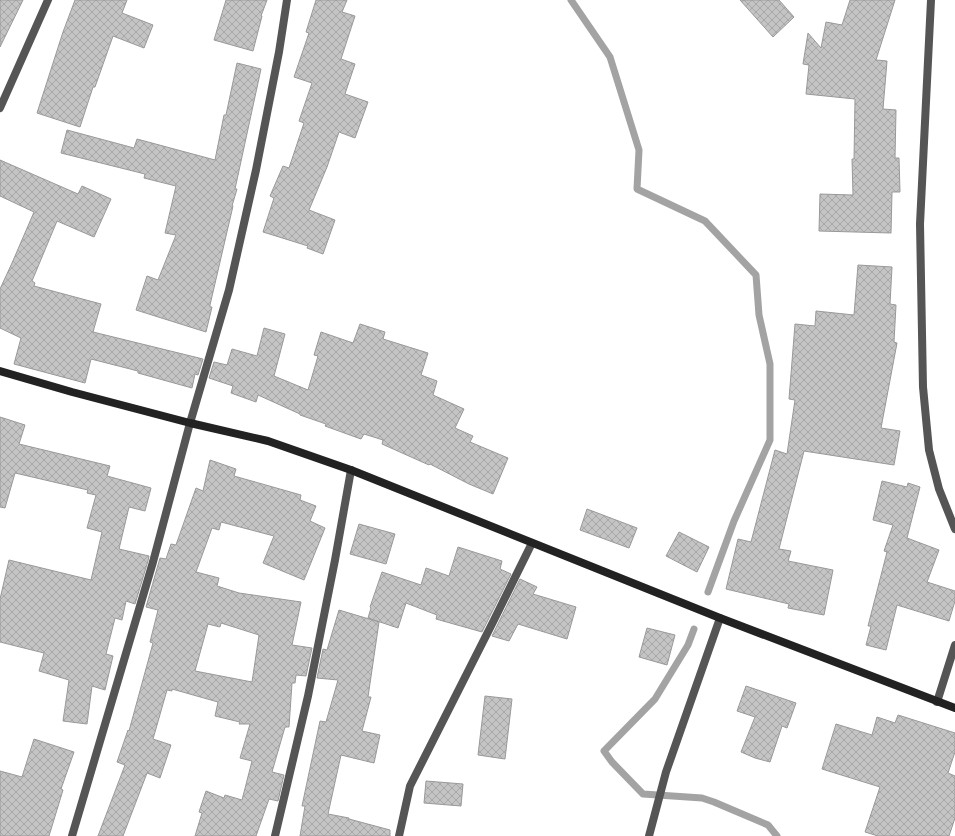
<svg xmlns="http://www.w3.org/2000/svg" width="955" height="836" font-family="'Sofia Sans Condensed',sans-serif">
<style>
.lines{fill:none;stroke-linecap:round;stroke-linejoin:round}
.stream{stroke:#a3a3a3;stroke-width:7}
.building{fill:url(#building-cross-hatch);stroke:#999;fill-rule:evenodd}
.minor{stroke:#555;stroke-width:8}
.tertiary{stroke:#555;stroke-width:8}
.secondary{stroke:#222;stroke-width:8}
</style>
<defs>
<pattern id="building-cross-hatch" width="8" height="8" patternUnits="userSpaceOnUse"><rect width="8" height="8" fill="#c4c4c4"/><path d="M0 0l8 8M0 8l8-8" fill="none" stroke="#a7a7a7"/></pattern>
</defs>
<rect width="100%" height="100%" fill="#fff"/>
<g class="lines">
<g class="stream">
<path d="M 571,0 L 610,57 L 639,150 L 637,189 L 705,221 L 756,275 L 759,315 L 770,364 L 770,440 L 734,521 L 708,592"/>
<path d="M 694,629 L 688,645 L 655,699 L 604,751 L 612,762 L 643,794 L 702,798 L 714,802 L 768,825 L 777,836"/>
</g>
</g>
<g class="building">
<path d="M 0,0 L 23,0 L 0,47 Z"/>
<path d="M 75,0 L 127,0 L 122,13 L 153,25 L 144,48 L 113,36 L 95,87 L 93,87 L 80,127 L 37,113 L 63,32 Z"/>
<path d="M 226,0 L 267,0 L 261,16 L 262,16 L 253,51 L 214,40 Z"/>
<path d="M 316,0 L 347,0 L 342,12 L 355,16 L 341,59 L 355,64 L 345,94 L 368,102 L 355,138 L 339,132 L 327,167 L 309,210 L 335,220 L 323,254 L 307,248 L 308,246 L 263,232 L 274,198 L 270,196 L 283,166 L 289,168 L 304,123 L 299,121 L 312,83 L 294,77 L 309,33 L 306,32 Z"/>
<path d="M 740,0 L 779,0 L 794,17 L 773,37 Z"/>
<path d="M 850,0 L 895,0 L 876,60 L 887,61 L 883,109 L 896,110 L 895,158 L 899,158 L 900,192 L 892,192 L 891,233 L 819,231 L 820,194 L 853,195 L 852,159 L 854,159 L 855,99 L 806,94 L 809,65 L 803,64 L 808,33 L 821,48 L 826,22 L 842,25 Z"/>
<path d="M 237,63 L 261,69 L 235,189 L 237,189 L 232,206 L 233,206 L 210,305 L 210,307 L 212,307 L 206,332 L 136,310 L 147,276 L 158,280 L 176,235 L 165,233 L 176,186 L 144,178 L 145,174 L 61,153 L 67,130 L 134,148 L 137,139 L 215,160 L 224,115 L 226,115 Z"/>
<path d="M 0,160 L 78,194 L 82,186 L 111,199 L 94,237 L 57,221 L 32,281 L 35,283 L 34,286 L 101,304 L 93,332 L 203,359 L 198,375 L 195,374 L 192,388 L 138,373 L 138,371 L 91,359 L 85,383 L 14,364 L 21,338 L 0,328 L 0,289 L 12,263 L 34,212 L 0,196 Z"/>
<path d="M 858,265 L 892,267 L 890,304 L 896,305 L 894,342 L 897,343 L 881,428 L 900,431 L 894,465 L 804,451 L 779,549 L 791,551 L 788,561 L 833,570 L 824,615 L 788,608 L 789,604 L 726,589 L 738,539 L 751,542 L 775,450 L 787,454 L 795,400 L 789,399 L 795,324 L 815,326 L 816,311 L 854,315 Z"/>
<path d="M 360,324 L 385,332 L 383,339 L 428,353 L 421,375 L 437,381 L 433,395 L 464,409 L 455,428 L 473,436 L 470,442 L 508,458 L 493,494 L 469,484 L 430,464 L 429,465 L 382,444 L 383,440 L 364,434 L 361,439 L 325,426 L 326,424 L 300,415 L 300,414 L 258,395 L 256,402 L 231,393 L 233,386 L 209,378 L 214,362 L 227,365 L 232,349 L 257,356 L 264,328 L 285,334 L 274,376 L 308,390 L 318,356 L 314,355 L 321,332 L 353,343 Z"/>
<path d="M 0,417 L 25,425 L 19,444 L 110,466 L 107,476 L 151,488 L 145,511 L 129,507 L 119,549 L 149,556 L 148,561 L 135,604 L 126,601 L 122,620 L 115,618 L 106,654 L 113,656 L 105,690 L 92,686 L 87,724 L 63,721 L 69,680 L 39,671 L 44,653 L 0,642 L 0,599 L 9,560 L 91,580 L 102,532 L 87,528 L 96,495 L 87,493 L 88,490 L 15,473 L 5,508 L 0,507 Z"/>
<path d="M 210,460 L 236,469 L 234,476 L 301,495 L 300,500 L 316,506 L 310,521 L 325,528 L 304,580 L 263,563 L 274,536 L 221,522 L 219,530 L 212,528 L 196,572 L 219,578 L 217,586 L 239,593 L 301,602 L 292,645 L 312,648 L 306,676 L 296,675 L 295,683 L 292,683 L 289,727 L 285,727 L 272,772 L 284,775 L 278,801 L 269,799 L 256,836 L 195,836 L 202,813 L 199,812 L 206,791 L 224,798 L 225,795 L 242,800 L 252,761 L 240,758 L 250,724 L 239,724 L 240,722 L 215,716 L 218,702 L 172,689 L 172,691 L 167,690 L 153,739 L 171,745 L 160,778 L 147,773 L 123,836 L 98,836 L 125,765 L 117,762 L 128,730 L 129,731 L 153,643 L 150,642 L 158,610 L 146,607 L 160,558 L 166,559 L 171,544 L 176,545 L 196,488 L 203,491 ZM 221,623 L 259,635 L 252,682 L 195,671 L 208,624 L 220,627 Z"/>
<path d="M 882,481 L 907,487 L 908,483 L 920,487 L 907,538 L 939,550 L 927,582 L 955,591 L 955,601 L 949,621 L 897,605 L 886,650 L 866,645 L 871,626 L 868,626 L 887,552 L 884,551 L 893,525 L 873,520 Z"/>
<path d="M 587,509 L 637,528 L 629,548 L 580,530 Z"/>
<path d="M 359,524 L 395,534 L 386,564 L 350,554 Z"/>
<path d="M 679,532 L 709,547 L 697,572 L 666,556 Z"/>
<path d="M 458,547 L 502,561 L 500,569 L 511,574 L 482,632 L 436,619 L 437,615 L 406,603 L 398,628 L 368,618 L 371,608 L 370,607 L 382,572 L 421,585 L 426,568 L 449,576 Z"/>
<path d="M 520,579 L 537,587 L 533,594 L 576,607 L 567,639 L 518,624 L 509,641 L 492,636 Z"/>
<path d="M 339,610 L 379,622 L 368,697 L 371,697 L 362,731 L 380,735 L 374,763 L 341,755 L 328,814 L 349,818 L 349,819 L 390,830 L 390,836 L 300,836 L 305,806 L 302,806 L 320,721 L 326,722 L 338,680 L 317,678 L 323,649 L 327,650 Z"/>
<path d="M 647,628 L 675,635 L 667,665 L 639,657 Z"/>
<path d="M 746,686 L 796,703 L 787,728 L 782,726 L 770,762 L 755,758 L 741,752 L 755,717 L 737,711 Z"/>
<path d="M 485,696 L 512,699 L 505,759 L 478,755 Z"/>
<path d="M 898,715 L 955,733 L 955,752 L 948,773 L 955,776 L 955,818 L 949,836 L 878,836 L 865,832 L 880,787 L 822,769 L 836,724 L 872,735 L 877,717 L 895,723 Z"/>
<path d="M 34,739 L 74,752 L 61,789 L 63,790 L 49,836 L 0,836 L 0,771 L 22,777 Z"/>
<path d="M 426,781 L 463,784 L 461,806 L 424,803 Z"/>
</g>
<g class="lines">
<g class="minor">
<path d="M 931,0 L 920,224 L 923,387 L 929,450 L 939,489 L 955,529"/>
<path d="M 0,108 L 48,0"/>
<path d="M 937,702 L 955,645"/>
<path d="M 72,836 L 153,562 L 190,423 L 229,290 L 256,170 L 279,52 L 287,0"/>
<path d="M 399,836 L 410,786 L 493,622 L 532,543"/>
<path d="M 649,836 L 666,772 L 720,618"/>
</g>
<path class="tertiary" d="M 275,836 L 308,696 L 335,560 L 351,470"/>
<path class="secondary" d="M 0,371 L 72,392 L 190,423 L 268,441 L 351,470 L 720,618 L 955,708"/>
</g>
</svg>
